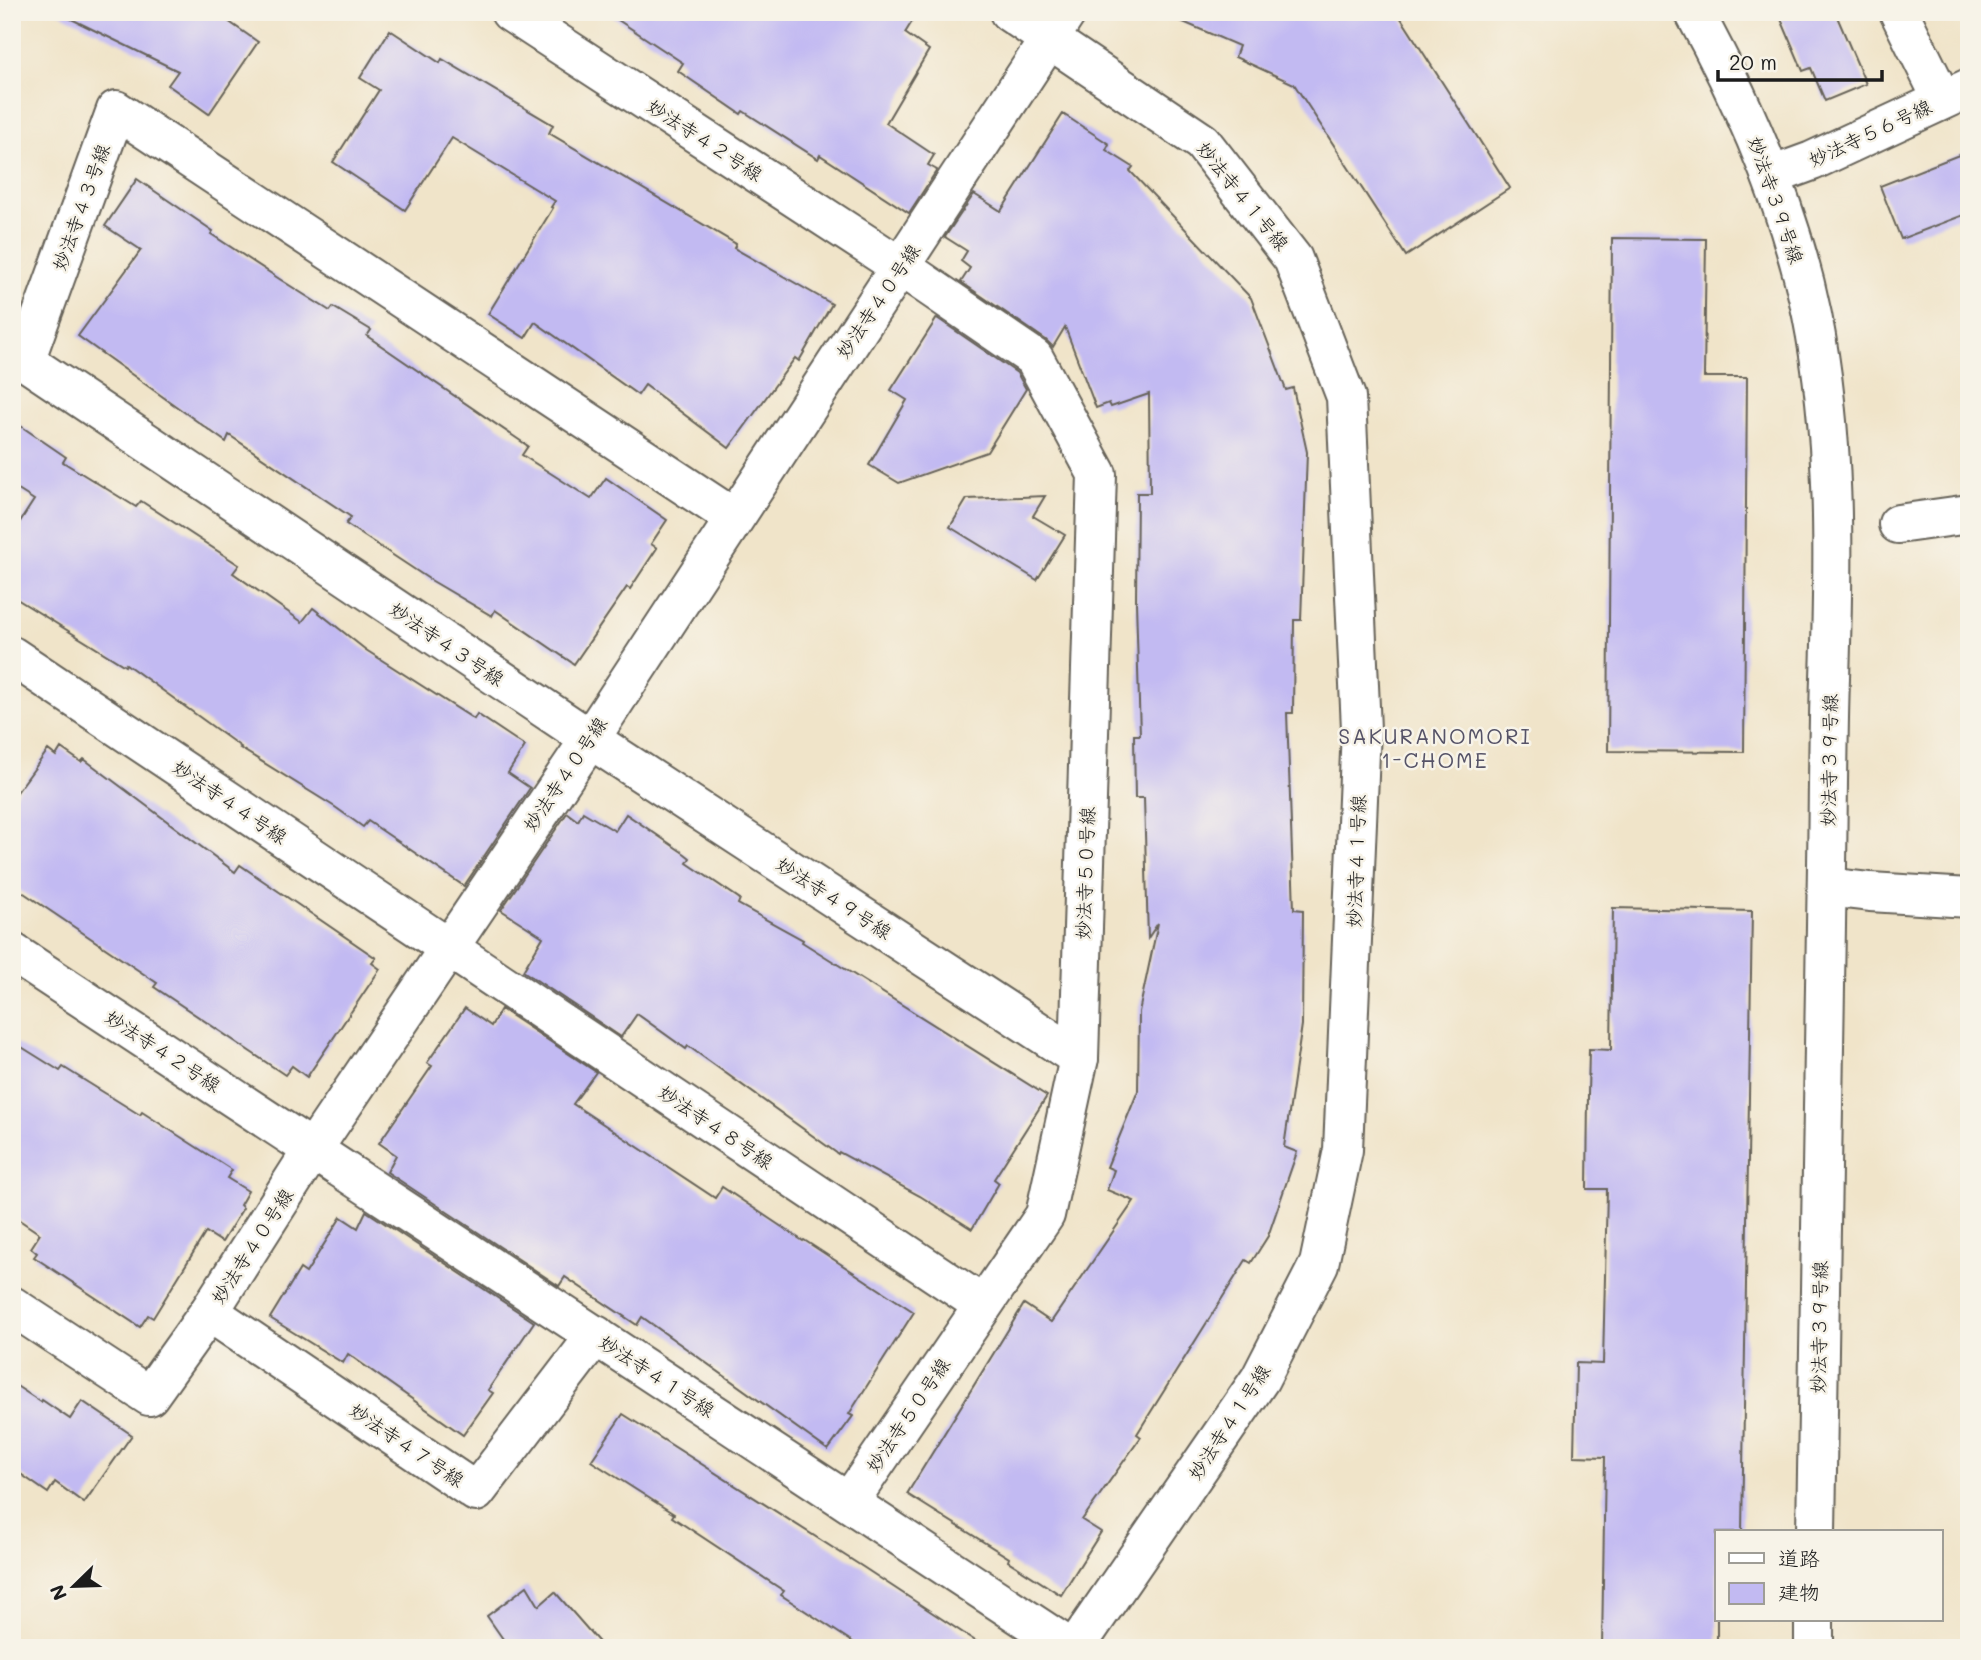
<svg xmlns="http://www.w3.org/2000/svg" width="1981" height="1660" font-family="Mali,'Klee One',sans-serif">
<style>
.building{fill:#c2baf2}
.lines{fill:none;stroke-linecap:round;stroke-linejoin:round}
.minor-casing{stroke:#666259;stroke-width:42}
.tertiary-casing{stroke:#666259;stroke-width:42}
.minor{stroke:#fff;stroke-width:38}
.tertiary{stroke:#fff;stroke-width:38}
.labels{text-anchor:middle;stroke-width:5;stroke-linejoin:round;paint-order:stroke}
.street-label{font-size:19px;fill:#1c1c1c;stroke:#f7f3e8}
.neighbourhood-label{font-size:21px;letter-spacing:2px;fill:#565367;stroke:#f7f3e8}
</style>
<rect width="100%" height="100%" fill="#f7f3e8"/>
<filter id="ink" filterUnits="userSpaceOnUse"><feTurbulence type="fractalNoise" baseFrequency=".0143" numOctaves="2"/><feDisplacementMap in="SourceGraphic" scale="14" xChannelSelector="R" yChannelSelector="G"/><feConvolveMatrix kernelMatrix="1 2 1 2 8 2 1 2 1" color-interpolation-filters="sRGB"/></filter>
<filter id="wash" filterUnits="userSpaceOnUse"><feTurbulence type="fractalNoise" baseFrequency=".00686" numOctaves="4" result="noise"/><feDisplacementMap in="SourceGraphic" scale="28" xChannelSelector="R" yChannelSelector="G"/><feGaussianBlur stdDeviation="1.57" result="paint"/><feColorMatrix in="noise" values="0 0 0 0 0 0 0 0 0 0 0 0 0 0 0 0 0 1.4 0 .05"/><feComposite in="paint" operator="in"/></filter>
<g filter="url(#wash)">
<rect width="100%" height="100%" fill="#f0e4c9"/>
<g id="blocks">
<g class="building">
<path d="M 57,12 L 215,12 L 258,42 L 209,114 L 168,85 L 178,71 Z"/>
<path d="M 606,12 L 918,12 L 905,33 L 929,50 L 886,123 L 934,155 L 928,165 L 937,170 L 909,213 L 820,155 L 818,159 L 743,111 L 741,114 L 678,71 L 683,63 Z"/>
<path d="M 1160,12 L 1397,12 L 1510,188 L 1406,256 L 1294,84 L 1235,57 L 1239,46 Z"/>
<path d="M 1778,12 L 1835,12 L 1866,84 L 1825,101 L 1811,68 L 1803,71 Z"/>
<path d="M 390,30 L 440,63 L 442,59 L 553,125 L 549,133 L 736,244 L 734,248 L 832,304 L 799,361 L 795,358 L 729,448 L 645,385 L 638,395 L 535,322 L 525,338 L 488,314 L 553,208 L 551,207 L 555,201 L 452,138 L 405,210 L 333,162 L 379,90 L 360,78 Z"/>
<path d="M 1063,114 L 1109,144 L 1106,150 L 1133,167 L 1130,171 L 1251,298 L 1286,390 L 1293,388 L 1307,452 L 1301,620 L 1294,620 L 1293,713 L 1287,713 L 1294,909 L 1303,910 L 1302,1025 L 1284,1147 L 1297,1152 L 1268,1236 L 1251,1263 L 1246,1260 L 1137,1434 L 1141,1437 L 1082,1520 L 1101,1532 L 1061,1595 L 1008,1561 L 1009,1558 L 907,1494 L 1024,1304 L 1051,1322 L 1134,1201 L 1107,1190 L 1114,1170 L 1107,1167 L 1138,1091 L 1139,1012 L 1158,923 L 1148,938 L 1144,798 L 1135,798 L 1134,735 L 1140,735 L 1136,602 L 1137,493 L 1150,493 L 1149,394 L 1111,407 L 1109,403 L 1096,408 L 1065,327 L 1053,347 L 1046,340 L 961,282 L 970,268 L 961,261 L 967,251 L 945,237 L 974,194 L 1001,211 Z"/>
<path d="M 1969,151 L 1969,213 L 1901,239 L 1880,186 Z"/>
<path d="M 137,179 L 213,231 L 211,234 L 281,280 L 330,311 L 333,307 L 371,330 L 367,336 L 528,446 L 522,455 L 591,499 L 606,478 L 667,520 L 651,544 L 657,548 L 630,589 L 627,587 L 574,664 L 495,610 L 492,616 L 429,579 L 346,524 L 351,517 L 229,435 L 226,442 L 78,336 L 141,250 L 105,226 Z"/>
<path d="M 1612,238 L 1706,239 L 1704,377 L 1747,377 L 1744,752 L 1608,751 Z"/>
<path d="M 937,318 L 1017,373 L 1026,389 L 987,452 L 899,483 L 869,465 L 907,400 L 891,390 Z"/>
<path d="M 12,420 L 66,457 L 63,462 L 136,507 L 141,501 L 239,565 L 233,573 L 302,622 L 313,608 L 366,650 L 474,719 L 477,714 L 525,746 L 508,773 L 530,788 L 464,886 L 368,821 L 363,827 L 335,807 L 240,748 L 241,747 L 126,664 L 125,666 L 12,596 L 12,534 L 34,500 L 12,486 Z"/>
<path d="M 1045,496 L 1033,516 L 1065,535 L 1037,580 L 950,527 L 967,499 Z"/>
<path d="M 61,748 L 81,762 L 84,759 L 235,872 L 240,865 L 376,958 L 372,963 L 380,969 L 307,1077 L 292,1066 L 285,1075 L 154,987 L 157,983 L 12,885 L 12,799 L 48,750 L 56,756 Z"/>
<path d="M 583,812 L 615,831 L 626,814 L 685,854 L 690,858 L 687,863 L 740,899 L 738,904 L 803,940 L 802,942 L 1047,1096 L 994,1179 L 999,1183 L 972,1229 L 920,1196 L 839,1152 L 838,1154 L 688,1046 L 686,1049 L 637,1014 L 621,1037 L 523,971 L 543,937 L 501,910 L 567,813 L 578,821 Z"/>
<path d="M 1613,908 L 1752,911 L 1742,1532 L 1717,1532 L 1717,1648 L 1602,1648 L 1605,1457 L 1574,1456 L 1576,1363 L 1603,1364 L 1607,1189 L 1587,1189 L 1588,1095 L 1589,1049 L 1611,1050 Z"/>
<path d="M 465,1008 L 491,1026 L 501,1009 L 596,1072 L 573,1104 L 715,1198 L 722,1187 L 803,1241 L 804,1240 L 914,1312 L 849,1414 L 853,1416 L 828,1450 L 642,1317 L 637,1325 L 565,1277 L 559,1286 L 387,1172 L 396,1155 L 379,1143 L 432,1066 L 427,1063 Z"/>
<path d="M 12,1041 L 60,1071 L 63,1067 L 140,1115 L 142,1112 L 232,1170 L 227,1178 L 248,1191 L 240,1205 L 243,1208 L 222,1242 L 206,1232 L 153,1318 L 148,1315 L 140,1327 L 34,1257 L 37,1253 L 31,1248 L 40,1234 L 12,1215 Z"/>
<path d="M 366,1211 L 534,1322 L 488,1390 L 493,1393 L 463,1435 L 348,1354 L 343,1363 L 270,1318 L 300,1269 L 306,1273 L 341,1217 L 358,1228 Z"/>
<path d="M 12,1383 L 41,1402 L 42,1400 L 70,1419 L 82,1401 L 132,1435 L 84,1503 L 55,1482 L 48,1493 L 12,1468 Z"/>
<path d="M 623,1414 L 863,1567 L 986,1648 L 862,1648 L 781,1595 L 784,1591 L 672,1517 L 674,1514 L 591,1461 Z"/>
<path d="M 527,1586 L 539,1606 L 555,1592 L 604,1648 L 493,1648 L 503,1639 L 487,1616 Z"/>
</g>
</g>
</g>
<g filter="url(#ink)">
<use href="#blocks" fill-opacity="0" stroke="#666259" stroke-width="2"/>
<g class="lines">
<g class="minor-casing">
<g id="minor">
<path d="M 510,12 L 901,267 L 1034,358 L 1097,474 L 1079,1058 L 1045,1215 L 849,1502"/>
<path d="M 1009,12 L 1202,142 L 1293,259 L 1346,397 L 1361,729 L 1343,1150 L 1319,1264 L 1260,1379 L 1075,1648"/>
<path d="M 1899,12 L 1942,99"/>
<path d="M 1771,176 L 1812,161 L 1969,88"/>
<path d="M 734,518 L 116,110 L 25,361 L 590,739 L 1079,1058"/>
<path d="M 1898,524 L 1969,514"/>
<path d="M 12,656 L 983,1305"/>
<path d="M 1827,887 L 1870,892 L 1969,898"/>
<path d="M 12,952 L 1070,1648"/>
<path d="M 12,1306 L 149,1396 L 209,1312 L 313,1149 L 590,739 L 1067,12"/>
<path d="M 209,1312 L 476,1492 L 596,1335"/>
</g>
</g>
<g class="tertiary-casing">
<g id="tertiary">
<path d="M 1694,12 C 1746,107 1790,208 1812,315 C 1836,435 1834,557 1830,678 C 1828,740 1828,802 1827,865 C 1824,1087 1819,1310 1816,1532"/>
<path d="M 1814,1648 L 1814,1620"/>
</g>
</g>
<use href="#minor" class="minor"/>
<use href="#tertiary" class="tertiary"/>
</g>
</g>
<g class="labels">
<g class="street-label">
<text transform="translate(1870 133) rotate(-25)" y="7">妙法寺５６号線</text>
<text transform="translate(705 140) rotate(33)" y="7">妙法寺４２号線</text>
<text transform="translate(1243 196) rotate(51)" y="7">妙法寺４１号線</text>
<text transform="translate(1776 200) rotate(71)" y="7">妙法寺３９号線</text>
<text transform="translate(81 207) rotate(-70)" y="7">妙法寺４３号線</text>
<text transform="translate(878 301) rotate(-56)" y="7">妙法寺４０号線</text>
<text transform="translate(447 644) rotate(34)" y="7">妙法寺４３号線</text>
<text transform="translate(1829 760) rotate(-89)" y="7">妙法寺３９号線</text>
<text transform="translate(565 774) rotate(-56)" y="7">妙法寺４０号線</text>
<text transform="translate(230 802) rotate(34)" y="7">妙法寺４４号線</text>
<text transform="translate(1356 861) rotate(-88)" y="7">妙法寺４１号線</text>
<text transform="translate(1085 873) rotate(-88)" y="7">妙法寺５０号線</text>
<text transform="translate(834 898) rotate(33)" y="7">妙法寺４９号線</text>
<text transform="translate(163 1051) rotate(33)" y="7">妙法寺４２号線</text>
<text transform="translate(716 1127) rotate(34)" y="7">妙法寺４８号線</text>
<text transform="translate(252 1246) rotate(-57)" y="7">妙法寺４０号線</text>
<text transform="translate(1819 1327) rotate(-89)" y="7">妙法寺３９号線</text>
<text transform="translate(657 1376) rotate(33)" y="7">妙法寺４１号線</text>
<text transform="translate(908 1415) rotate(-56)" y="7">妙法寺５０号線</text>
<text transform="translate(1229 1422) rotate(-57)" y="7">妙法寺４１号線</text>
<text transform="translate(407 1445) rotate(34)" y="7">妙法寺４７号線</text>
</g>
<g class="neighbourhood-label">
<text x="1435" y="744">SAKURANOMORI<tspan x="1435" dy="24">1-CHOME</tspan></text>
</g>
</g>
<rect width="1981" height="1660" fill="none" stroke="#f7f3e8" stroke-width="42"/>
<rect x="1715" y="1530" width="228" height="91" fill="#f7f3e8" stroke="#9f9d96" stroke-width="2"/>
<rect x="1729" y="1553" width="35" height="10" fill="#ffffff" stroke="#9f9d96" stroke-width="2"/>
<text x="1778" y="1566" font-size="21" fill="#1c1c1c">道路</text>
<rect x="1729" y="1583" width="35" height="21" fill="#c2baf2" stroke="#9f9d96" stroke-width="2"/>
<text x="1778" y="1600" font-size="21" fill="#1c1c1c">建物</text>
<g transform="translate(74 1586) rotate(247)" stroke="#f7f3e8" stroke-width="5" paint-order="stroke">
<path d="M0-5L12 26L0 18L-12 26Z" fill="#1c1c1c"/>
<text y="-10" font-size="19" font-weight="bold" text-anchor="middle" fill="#1c1c1c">N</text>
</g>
<path d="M1718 70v10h164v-10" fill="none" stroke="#1c1c1c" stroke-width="3.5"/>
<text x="1729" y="70" font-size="21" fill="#1c1c1c" stroke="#f7f3e8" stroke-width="5" paint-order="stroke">20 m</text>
</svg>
